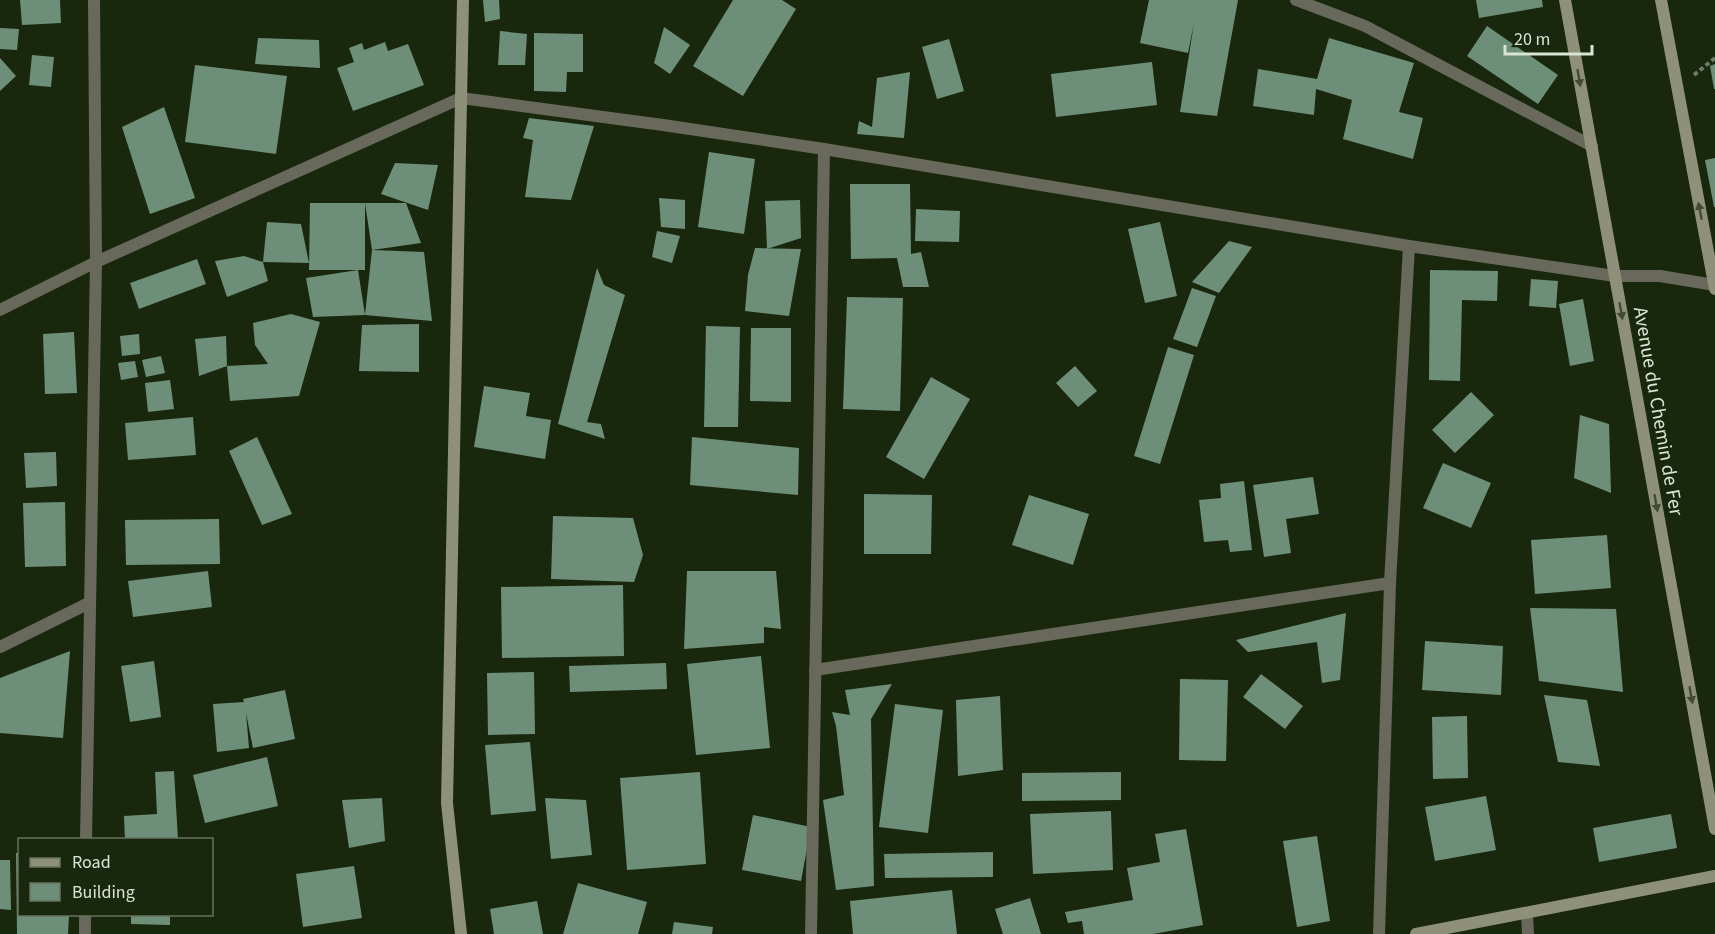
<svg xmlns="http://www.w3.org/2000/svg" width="1715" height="934" font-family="'Source Sans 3',sans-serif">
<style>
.building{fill:#6d8f79}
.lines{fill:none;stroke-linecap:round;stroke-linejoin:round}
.path{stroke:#6d7a64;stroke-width:4;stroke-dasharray:4.5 3;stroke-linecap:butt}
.lane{stroke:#68695a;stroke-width:12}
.street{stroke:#68695a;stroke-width:12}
.secondary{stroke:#8f9079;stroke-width:12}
.oneway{fill:#424c33}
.labels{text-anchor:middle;stroke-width:6;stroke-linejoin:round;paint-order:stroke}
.street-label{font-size:20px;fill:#dae4d4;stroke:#19280d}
</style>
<rect width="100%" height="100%" fill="#19280d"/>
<g class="building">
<path d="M 20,0 L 60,0 L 61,23 L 22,25 Z"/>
<path d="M 483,0 L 499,0 L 500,19 L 485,22 Z"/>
<path d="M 733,0 L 782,0 L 796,9 L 743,96 L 693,66 Z"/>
<path d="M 1149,0 L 1238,0 L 1217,116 L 1180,112 L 1194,23 L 1188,53 L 1140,43 Z"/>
<path d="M 1476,0 L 1542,0 L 1543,7 L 1479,18 Z"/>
<path d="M 1487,26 L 1558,75 L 1538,104 L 1467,56 Z"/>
<path d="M 664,27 L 690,45 L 670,74 L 654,63 Z"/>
<path d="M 0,28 L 19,29 L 17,50 L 0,49 Z"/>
<path d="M 500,31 L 527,34 L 525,65 L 498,65 Z"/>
<path d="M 534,33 L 583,34 L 583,72 L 567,72 L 566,92 L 534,91 Z"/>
<path d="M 258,38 L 319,40 L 320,68 L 255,64 Z"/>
<path d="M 1329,38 L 1414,63 L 1399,112 L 1423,118 L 1413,159 L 1343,139 L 1352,100 L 1316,89 L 1314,115 L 1253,106 L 1258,69 L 1317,79 Z"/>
<path d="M 949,39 L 964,91 L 937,99 L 922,47 Z"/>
<path d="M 385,42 L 388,51 L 408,44 L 424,85 L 353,111 L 337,68 L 354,62 L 349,48 L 362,43 L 364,50 Z"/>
<path d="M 32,55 L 54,57 L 51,87 L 29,85 Z"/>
<path d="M 0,58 L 16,76 L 0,91 Z"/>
<path d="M 1152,62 L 1157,105 L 1056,117 L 1051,74 Z"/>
<path d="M 1715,64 L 1715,89 L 1714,89 L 1710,66 Z"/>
<path d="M 195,65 L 287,76 L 276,154 L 185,142 Z"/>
<path d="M 910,72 L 904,138 L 857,134 L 859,121 L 872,127 L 877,78 Z"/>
<path d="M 164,107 L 195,198 L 150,214 L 122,127 Z"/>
<path d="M 529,118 L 594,126 L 571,200 L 525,197 L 533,140 L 523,138 Z"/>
<path d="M 709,152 L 755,159 L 744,234 L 698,227 Z"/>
<path d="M 1715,158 L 1715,207 L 1714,207 L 1705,160 Z"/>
<path d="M 395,163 L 438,165 L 428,210 L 381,194 Z"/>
<path d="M 850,184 L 910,184 L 911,254 L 921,252 L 929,287 L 903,287 L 897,258 L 851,259 Z"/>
<path d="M 659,198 L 685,200 L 685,229 L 661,227 Z"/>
<path d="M 800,200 L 801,238 L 767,249 L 765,201 Z"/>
<path d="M 310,203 L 365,203 L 365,270 L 309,270 Z"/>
<path d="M 365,203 L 406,203 L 421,243 L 372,250 Z"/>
<path d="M 916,209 L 960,211 L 959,242 L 915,241 Z"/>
<path d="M 267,222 L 301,224 L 309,263 L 263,262 Z"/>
<path d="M 1160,222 L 1177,296 L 1145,303 L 1128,229 Z"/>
<path d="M 657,231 L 680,236 L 672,263 L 652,257 Z"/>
<path d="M 1229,241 L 1252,247 L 1219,293 L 1192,282 Z"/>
<path d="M 755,248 L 801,249 L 789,316 L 745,311 L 748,275 Z"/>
<path d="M 372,250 L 424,252 L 432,321 L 365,315 Z"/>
<path d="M 244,256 L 263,262 L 268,281 L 227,297 L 215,261 Z"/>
<path d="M 197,259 L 206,284 L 139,309 L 130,283 Z"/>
<path d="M 597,268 L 604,285 L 625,295 L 587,422 L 601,424 L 605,439 L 558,424 Z"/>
<path d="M 358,270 L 365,315 L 313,317 L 306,278 Z"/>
<path d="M 1430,270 L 1498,271 L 1497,301 L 1462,300 L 1460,381 L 1429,380 Z"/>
<path d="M 1531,279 L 1558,281 L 1556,308 L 1529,306 Z"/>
<path d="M 1192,288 L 1216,296 L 1197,347 L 1173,339 Z"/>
<path d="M 847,297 L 903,298 L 900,411 L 843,409 Z"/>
<path d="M 1583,299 L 1594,361 L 1570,366 L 1559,304 Z"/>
<path d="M 291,314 L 320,322 L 299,396 L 230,401 L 227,366 L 268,364 L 255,345 L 253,323 Z"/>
<path d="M 419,324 L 419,372 L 359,371 L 362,325 Z"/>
<path d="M 706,326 L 740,327 L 738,427 L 704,427 Z"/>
<path d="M 751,328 L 791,328 L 791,402 L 750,401 Z"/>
<path d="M 74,332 L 77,393 L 45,394 L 43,334 Z"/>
<path d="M 139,334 L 140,354 L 122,356 L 120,336 Z"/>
<path d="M 226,336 L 227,366 L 199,376 L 195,339 Z"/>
<path d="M 1168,347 L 1194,355 L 1160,464 L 1134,456 Z"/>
<path d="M 161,356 L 165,373 L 146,377 L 142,360 Z"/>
<path d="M 135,361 L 138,377 L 121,380 L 118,363 Z"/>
<path d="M 1075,366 L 1097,391 L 1078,407 L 1056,383 Z"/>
<path d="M 931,377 L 970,399 L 924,479 L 886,457 Z"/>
<path d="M 170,380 L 174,409 L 148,412 L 145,383 Z"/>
<path d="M 484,386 L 530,393 L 526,416 L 551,420 L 545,459 L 474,447 Z"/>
<path d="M 1471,392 L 1494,415 L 1455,453 L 1432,430 Z"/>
<path d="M 1580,415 L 1609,424 L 1611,493 L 1574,478 Z"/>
<path d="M 193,417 L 196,455 L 128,460 L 125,423 Z"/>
<path d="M 257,437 L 292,514 L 262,525 L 229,451 Z"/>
<path d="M 692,437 L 799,448 L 798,495 L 690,485 Z"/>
<path d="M 56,452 L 57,486 L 26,488 L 24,453 Z"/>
<path d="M 1443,463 L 1491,483 L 1471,528 L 1423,508 Z"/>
<path d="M 1313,477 L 1319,514 L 1286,519 L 1291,553 L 1264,557 L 1253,485 Z"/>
<path d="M 1244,481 L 1252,550 L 1230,552 L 1228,540 L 1204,542 L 1199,500 L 1221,498 L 1220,484 Z"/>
<path d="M 864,494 L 932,495 L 931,554 L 864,554 Z"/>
<path d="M 1029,495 L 1089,514 L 1073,565 L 1012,545 Z"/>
<path d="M 65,502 L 66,566 L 25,567 L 23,503 Z"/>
<path d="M 553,516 L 633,518 L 643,555 L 634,582 L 551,579 Z"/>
<path d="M 219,519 L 220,564 L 126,565 L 125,520 Z"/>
<path d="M 1607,535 L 1611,588 L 1535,594 L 1531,540 Z"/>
<path d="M 208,571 L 212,607 L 133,617 L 128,581 Z"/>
<path d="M 687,571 L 776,571 L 781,629 L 764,627 L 764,643 L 684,649 Z"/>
<path d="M 623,585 L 624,656 L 502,658 L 501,587 Z"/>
<path d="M 1530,608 L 1616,609 L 1623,692 L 1539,681 Z"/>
<path d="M 1346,613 L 1340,680 L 1322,683 L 1317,642 L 1248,652 L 1236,640 Z"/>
<path d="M 1425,641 L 1503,646 L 1501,695 L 1422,690 Z"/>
<path d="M 70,651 L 63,738 L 0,733 L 0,678 Z"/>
<path d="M 761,656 L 770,748 L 696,755 L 687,664 Z"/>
<path d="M 154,661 L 161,717 L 130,722 L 121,666 Z"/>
<path d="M 666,663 L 667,689 L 570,692 L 569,666 Z"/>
<path d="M 534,672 L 535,734 L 488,735 L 487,673 Z"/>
<path d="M 1261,674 L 1303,706 L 1285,729 L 1243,697 Z"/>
<path d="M 1180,679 L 1228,680 L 1226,761 L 1179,760 Z"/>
<path d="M 892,684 L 871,719 L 874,886 L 836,890 L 823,800 L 844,795 L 836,726 L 832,712 L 850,715 L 845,690 Z"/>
<path d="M 285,690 L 295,739 L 253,748 L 246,713 L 249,748 L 217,752 L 213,704 L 244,702 L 243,699 Z"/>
<path d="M 1544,695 L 1587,700 L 1600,766 L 1558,762 Z"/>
<path d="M 1000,696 L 1003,770 L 958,776 L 956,700 Z"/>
<path d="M 895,704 L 943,710 L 928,833 L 879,827 Z"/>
<path d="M 1467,716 L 1468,778 L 1433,779 L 1432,717 Z"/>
<path d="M 530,742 L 536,811 L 491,815 L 485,745 Z"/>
<path d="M 267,757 L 278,806 L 205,823 L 193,775 Z"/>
<path d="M 174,771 L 178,840 L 125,840 L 124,816 L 157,814 L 155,772 Z"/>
<path d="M 700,772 L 706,864 L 627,870 L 620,778 Z"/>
<path d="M 1121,772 L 1121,800 L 1022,801 L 1022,773 Z"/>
<path d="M 1486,796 L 1496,850 L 1435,861 L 1425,807 Z"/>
<path d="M 382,798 L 385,841 L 349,848 L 342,800 Z"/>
<path d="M 545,798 L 586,800 L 592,855 L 551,859 Z"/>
<path d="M 1111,811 L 1113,870 L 1033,874 L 1030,814 Z"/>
<path d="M 1671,814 L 1677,848 L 1599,862 L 1593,828 Z"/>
<path d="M 753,815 L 811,827 L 801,881 L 742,870 Z"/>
<path d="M 1186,829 L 1203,925 L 1153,934 L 1084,934 L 1082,921 L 1068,923 L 1065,912 L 1133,900 L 1127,868 L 1160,862 L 1155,834 Z"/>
<path d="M 1317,836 L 1330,921 L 1297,927 L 1283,841 Z"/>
<path d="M 993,852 L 993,877 L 885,878 L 884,854 Z"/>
<path d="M 16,853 L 20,853 L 20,915 L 69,915 L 68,934 L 17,934 Z"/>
<path d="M 0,860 L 10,860 L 11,910 L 0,909 Z"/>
<path d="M 354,866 L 362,918 L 303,927 L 296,874 Z"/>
<path d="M 578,883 L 647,902 L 638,934 L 563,934 Z"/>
<path d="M 952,890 L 957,934 L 853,934 L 850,901 Z"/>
<path d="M 1030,898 L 1041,934 L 1003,934 L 995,909 Z"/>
<path d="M 537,901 L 543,934 L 494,934 L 490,909 Z"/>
<path d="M 131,915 L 170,915 L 170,925 L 131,924 Z"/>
<path d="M 674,922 L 713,927 L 712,934 L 672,934 Z"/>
</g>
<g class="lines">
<path class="path" d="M 1694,75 L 1715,58"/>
<path class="lane" d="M 1527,914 L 1528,934"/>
<g class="street">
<path d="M 1296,0 L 1365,26 L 1592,146"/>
<path d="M 0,310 L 96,262 L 461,98 L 663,125 L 824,149 L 1409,246 L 1615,276 L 1660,276 L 1715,285"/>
<path d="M 0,647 L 89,603"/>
<path d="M 815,670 L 1390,583"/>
<path d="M 86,840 L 96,262 L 94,0"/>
<path d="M 85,934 L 85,914"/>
<path d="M 811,934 L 824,149"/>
<path d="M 1379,934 L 1390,583 L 1409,246"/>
</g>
<g class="secondary">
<path d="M 1565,0 L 1715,829"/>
<path d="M 1661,0 L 1715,289"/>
<path d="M 461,934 L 447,803 L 463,0"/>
<path d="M 1416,934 L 1715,876"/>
</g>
</g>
<defs><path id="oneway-solid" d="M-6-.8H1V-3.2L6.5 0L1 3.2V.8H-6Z" transform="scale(1.5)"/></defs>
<g class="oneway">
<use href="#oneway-solid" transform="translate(1579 78) rotate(80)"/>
<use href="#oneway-solid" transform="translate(1700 211) rotate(-101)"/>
<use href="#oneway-solid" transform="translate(1621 311) rotate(80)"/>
<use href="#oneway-solid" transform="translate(1656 503) rotate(80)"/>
<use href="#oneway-solid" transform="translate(1691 695) rotate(80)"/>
</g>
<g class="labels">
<g class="street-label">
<text transform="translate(1659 411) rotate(80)" y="7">Avenue du Chemin de Fer</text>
</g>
</g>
<rect x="18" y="838" width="195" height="78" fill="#19280d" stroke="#66735d" stroke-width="1.5"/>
<rect x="30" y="858" width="30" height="9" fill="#8f9079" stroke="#66735d" stroke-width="1.5"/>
<text x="72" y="868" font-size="18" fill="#dae4d4">Road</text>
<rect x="30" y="883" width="30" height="18" fill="#6d8f79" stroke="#66735d" stroke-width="1.5"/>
<text x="72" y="898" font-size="18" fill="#dae4d4">Building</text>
<path d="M1505 45v9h87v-9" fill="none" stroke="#dae4d4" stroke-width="3"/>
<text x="1514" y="45" font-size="18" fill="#dae4d4" stroke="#19280d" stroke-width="4.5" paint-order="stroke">20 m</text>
</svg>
